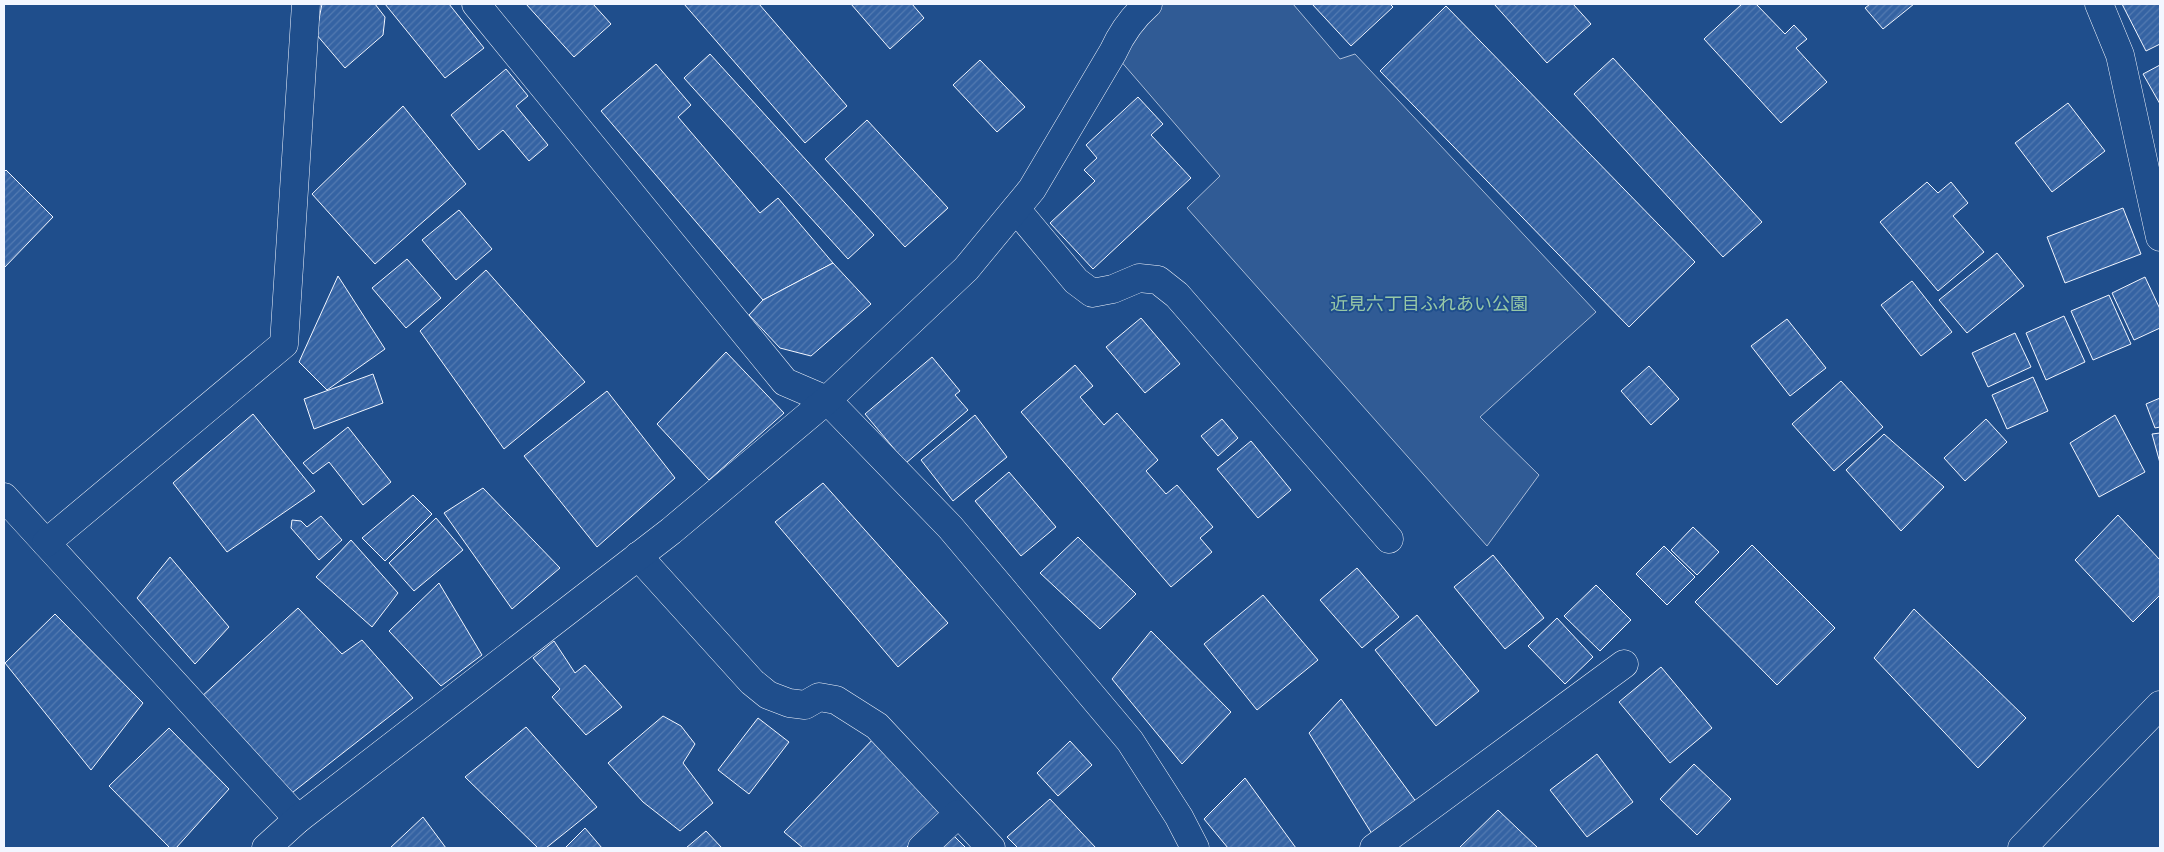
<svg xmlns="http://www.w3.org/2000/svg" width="2164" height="852" font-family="'Fira Sans Condensed','Noto Sans JP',sans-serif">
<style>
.green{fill:#305b95;stroke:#a8bbd7}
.building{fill:url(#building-hatch);stroke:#f2f6ff}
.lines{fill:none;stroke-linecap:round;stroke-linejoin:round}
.minor-casing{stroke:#f2f6ff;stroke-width:29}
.minor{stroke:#1f4e8c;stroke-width:28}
.labels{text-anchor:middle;stroke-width:4;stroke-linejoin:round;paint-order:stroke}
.park-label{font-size:18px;fill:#97c8a6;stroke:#1f4e8c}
</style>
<defs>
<pattern id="building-hatch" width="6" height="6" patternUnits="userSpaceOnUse" patternTransform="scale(1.25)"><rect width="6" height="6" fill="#3563a3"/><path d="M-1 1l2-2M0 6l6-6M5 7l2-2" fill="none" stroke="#537ab1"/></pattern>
</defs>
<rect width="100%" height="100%" fill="#1f4e8c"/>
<path class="green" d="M 1148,4 L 1293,4 L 1340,59 L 1355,54 L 1596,312 L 1480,417 L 1539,475 L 1487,546 L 1187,208 L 1220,176 L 1113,52 Z"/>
<g class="building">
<path d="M 322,4 L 375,4 L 385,17 L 383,35 L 345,68 L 316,34 Z"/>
<path d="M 385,4 L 449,4 L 484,48 L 445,78 Z"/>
<path d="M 526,4 L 593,4 L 611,24 L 574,57 Z"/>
<path d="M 684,4 L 759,4 L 847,106 L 805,143 Z"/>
<path d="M 851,4 L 912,4 L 924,18 L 890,49 Z"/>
<path d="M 1312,4 L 1390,4 L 1393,7 L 1351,46 Z"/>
<path d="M 1494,4 L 1573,4 L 1591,24 L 1547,63 Z"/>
<path d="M 1742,4 L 1756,4 L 1785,34 L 1794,25 L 1807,39 L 1796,48 L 1827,82 L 1781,123 L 1704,39 Z"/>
<path d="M 1870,4 L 1914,4 L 1883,29 L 1865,8 Z"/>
<path d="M 2122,4 L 2160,4 L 2160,44 L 2146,51 Z"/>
<path d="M 1446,6 L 1695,262 L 1629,327 L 1380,71 Z"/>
<path d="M 710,54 L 874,235 L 848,259 L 684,78 Z"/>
<path d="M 1613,58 L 1762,222 L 1723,257 L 1574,94 Z"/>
<path d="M 980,60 L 1025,107 L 997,132 L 953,85 Z"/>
<path d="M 656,64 L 691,105 L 678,117 L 760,213 L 778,198 L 833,263 L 763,300 L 601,111 Z"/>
<path d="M 2160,65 L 2160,104 L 2143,74 Z"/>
<path d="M 506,69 L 528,96 L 516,106 L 548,145 L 529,161 L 503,130 L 479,150 L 451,115 Z"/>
<path d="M 1138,97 L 1163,124 L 1151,135 L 1191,178 L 1093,269 L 1050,223 L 1095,181 L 1084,170 L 1097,158 L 1086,145 Z"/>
<path d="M 2068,103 L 2105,151 L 2052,192 L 2015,143 Z"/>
<path d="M 403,106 L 466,184 L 375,264 L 312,194 Z"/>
<path d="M 867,120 L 948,208 L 905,247 L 825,159 Z"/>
<path d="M 6,170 L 53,217 L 4,268 L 4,172 Z"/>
<path d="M 1927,182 L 1938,193 L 1951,182 L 1968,203 L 1953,216 L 1984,252 L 1938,291 L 1880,222 Z"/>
<path d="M 2123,208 L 2141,254 L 2065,283 L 2047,237 Z"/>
<path d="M 459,210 L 492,249 L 456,280 L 422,240 Z"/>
<path d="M 1997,253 L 2024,286 L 1967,333 L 1939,300 Z"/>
<path d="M 407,259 L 441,298 L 406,328 L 372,288 Z"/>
<path d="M 833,263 L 871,304 L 811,356 L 780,348 L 749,315 L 763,300 Z"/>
<path d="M 486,270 L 585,382 L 504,449 L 420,331 Z"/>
<path d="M 338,276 L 385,349 L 327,390 L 299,362 Z"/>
<path d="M 2145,277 L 2160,309 L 2160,328 L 2134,340 L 2112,293 Z"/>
<path d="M 1912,281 L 1952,332 L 1921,356 L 1881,305 Z"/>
<path d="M 2109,295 L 2131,344 L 2093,360 L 2071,311 Z"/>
<path d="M 2064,316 L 2085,362 L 2046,380 L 2026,333 Z"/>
<path d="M 1141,318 L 1180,364 L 1145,393 L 1106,347 Z"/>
<path d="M 1787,319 L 1826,368 L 1790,396 L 1751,346 Z"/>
<path d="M 2015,333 L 2031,367 L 1988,387 L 1972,353 Z"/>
<path d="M 726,352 L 784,413 L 709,480 L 657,424 Z"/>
<path d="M 932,357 L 960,391 L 955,395 L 968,410 L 906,463 L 865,414 Z"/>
<path d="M 1075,365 L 1093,386 L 1080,397 L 1104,425 L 1117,413 L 1158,460 L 1146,471 L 1166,494 L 1177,485 L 1213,527 L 1200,538 L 1212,552 L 1171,587 L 1021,412 Z"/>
<path d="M 1649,366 L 1679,399 L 1651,425 L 1621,391 Z"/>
<path d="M 373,374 L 383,403 L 314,429 L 304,399 Z"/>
<path d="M 2033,377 L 2048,411 L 2007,429 L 1992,395 Z"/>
<path d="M 1841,381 L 1883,427 L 1834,471 L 1792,424 Z"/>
<path d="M 607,391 L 675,478 L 597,547 L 524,456 Z"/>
<path d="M 2160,398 L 2160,427 L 2155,428 L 2146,404 Z"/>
<path d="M 253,414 L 315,491 L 227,552 L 173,483 Z"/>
<path d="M 975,415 L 1007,457 L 953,501 L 921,460 Z"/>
<path d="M 2115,415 L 2145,472 L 2099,497 L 2070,443 Z"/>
<path d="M 1222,419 L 1238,438 L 1218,456 L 1201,436 Z"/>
<path d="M 1986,419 L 2007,442 L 1965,481 L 1944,458 Z"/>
<path d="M 348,427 L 391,482 L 363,505 L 329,462 L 313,474 L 303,463 Z"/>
<path d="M 2160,433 L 2160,463 L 2152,434 Z"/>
<path d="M 1884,434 L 1944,487 L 1901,531 L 1846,470 Z"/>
<path d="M 1251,441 L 1291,490 L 1258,518 L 1217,469 Z"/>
<path d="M 1009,472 L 1056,527 L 1021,556 L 975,501 Z"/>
<path d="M 823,483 L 948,623 L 898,667 L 775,522 Z"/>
<path d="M 483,488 L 560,568 L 512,609 L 444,513 Z"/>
<path d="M 413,495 L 432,514 L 385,561 L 362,538 Z"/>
<path d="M 2118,515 L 2160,560 L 2160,595 L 2133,622 L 2075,560 Z"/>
<path d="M 321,516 L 342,540 L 319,560 L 291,528 L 292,520 L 301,521 L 307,527 Z"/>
<path d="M 436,518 L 463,550 L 414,591 L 389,563 Z"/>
<path d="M 1693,527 L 1719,552 L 1697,575 L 1671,550 Z"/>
<path d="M 1078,537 L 1136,594 L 1100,629 L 1040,573 Z"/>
<path d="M 351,540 L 398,593 L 372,627 L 316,577 Z"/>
<path d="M 1752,545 L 1835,628 L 1777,685 L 1695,602 Z"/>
<path d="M 1664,546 L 1695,577 L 1667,605 L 1636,574 Z"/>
<path d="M 1493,555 L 1544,618 L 1505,649 L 1454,587 Z"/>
<path d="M 170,557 L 229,627 L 195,664 L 137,598 Z"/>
<path d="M 1357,568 L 1399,617 L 1362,648 L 1320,600 Z"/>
<path d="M 439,583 L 482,655 L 441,686 L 389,631 Z"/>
<path d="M 1596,585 L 1631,620 L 1600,651 L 1564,616 Z"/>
<path d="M 1263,595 L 1318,660 L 1257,710 L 1204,644 Z"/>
<path d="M 298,608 L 342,654 L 362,640 L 413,698 L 288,796 L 200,698 Z"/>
<path d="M 1914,609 L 2026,718 L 1978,768 L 1874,658 Z"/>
<path d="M 55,614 L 143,703 L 91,770 L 5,663 Z"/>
<path d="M 1417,615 L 1479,691 L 1436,726 L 1375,650 Z"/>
<path d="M 1557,618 L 1593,657 L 1565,684 L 1528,646 Z"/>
<path d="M 1151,631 L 1231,712 L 1182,764 L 1112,679 Z"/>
<path d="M 554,641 L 575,673 L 585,665 L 622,707 L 586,735 L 552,697 L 560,689 L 533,658 Z"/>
<path d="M 1661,667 L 1712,728 L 1670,763 L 1619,702 Z"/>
<path d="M 1341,699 L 1417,803 L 1374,837 L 1309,733 Z"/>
<path d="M 663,716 L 681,726 L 695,744 L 683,763 L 713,803 L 680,831 L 643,802 L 608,763 Z"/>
<path d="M 758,718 L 789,742 L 749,794 L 718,770 Z"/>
<path d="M 526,727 L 597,807 L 546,848 L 538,848 L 465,777 Z"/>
<path d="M 169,728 L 229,789 L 176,848 L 170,848 L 109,786 Z"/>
<path d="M 876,736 L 944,810 L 906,848 L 803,848 L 784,832 Z"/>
<path d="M 1070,741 L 1092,765 L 1058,796 L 1037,773 Z"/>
<path d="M 1597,754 L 1633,802 L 1587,837 L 1550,790 Z"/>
<path d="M 1694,764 L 1731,799 L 1697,835 L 1660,799 Z"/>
<path d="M 1245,778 L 1296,848 L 1228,848 L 1204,819 Z"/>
<path d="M 1050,799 L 1096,848 L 1018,848 L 1007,837 Z"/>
<path d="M 1498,810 L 1538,848 L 1459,848 Z"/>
<path d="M 423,817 L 446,848 L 390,848 Z"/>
<path d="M 585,828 L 602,848 L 565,848 Z"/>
<path d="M 706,831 L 722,848 L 686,848 Z"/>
<path d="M 953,835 L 966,848 L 940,848 Z"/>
</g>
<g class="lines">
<g class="minor-casing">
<g id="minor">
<path d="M 476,4 L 785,382 L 827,400 L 950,527 L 1130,741 L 1179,817 L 1195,848"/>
<path d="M 2099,4 L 2120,55 L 2160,237"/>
<path d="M 1016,209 L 1076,281 L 1092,293 L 1113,289 L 1139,278 L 1158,280 L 1177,295 L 1389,539"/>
<path d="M 4,497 L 298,819"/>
<path d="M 46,543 L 284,344 L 306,4"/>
<path d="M 638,556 L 752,682 L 768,695 L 789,703 L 805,705 L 819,697 L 836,700 L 877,726 L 991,848"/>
<path d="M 266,848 L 298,819 L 671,531 L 827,400 L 966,269 L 1032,189 L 1113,52 C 1122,32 1132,18 1148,4"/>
<path d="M 922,848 L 958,814"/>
<path d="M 1374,848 L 1624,664"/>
<path d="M 2022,848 L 2160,705"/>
</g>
</g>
<use href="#minor" class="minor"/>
</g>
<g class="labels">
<g class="park-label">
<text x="1429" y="310">近見六丁目ふれあい公園</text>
</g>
</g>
<rect width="2164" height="852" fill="none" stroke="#f2f6ff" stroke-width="10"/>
</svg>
